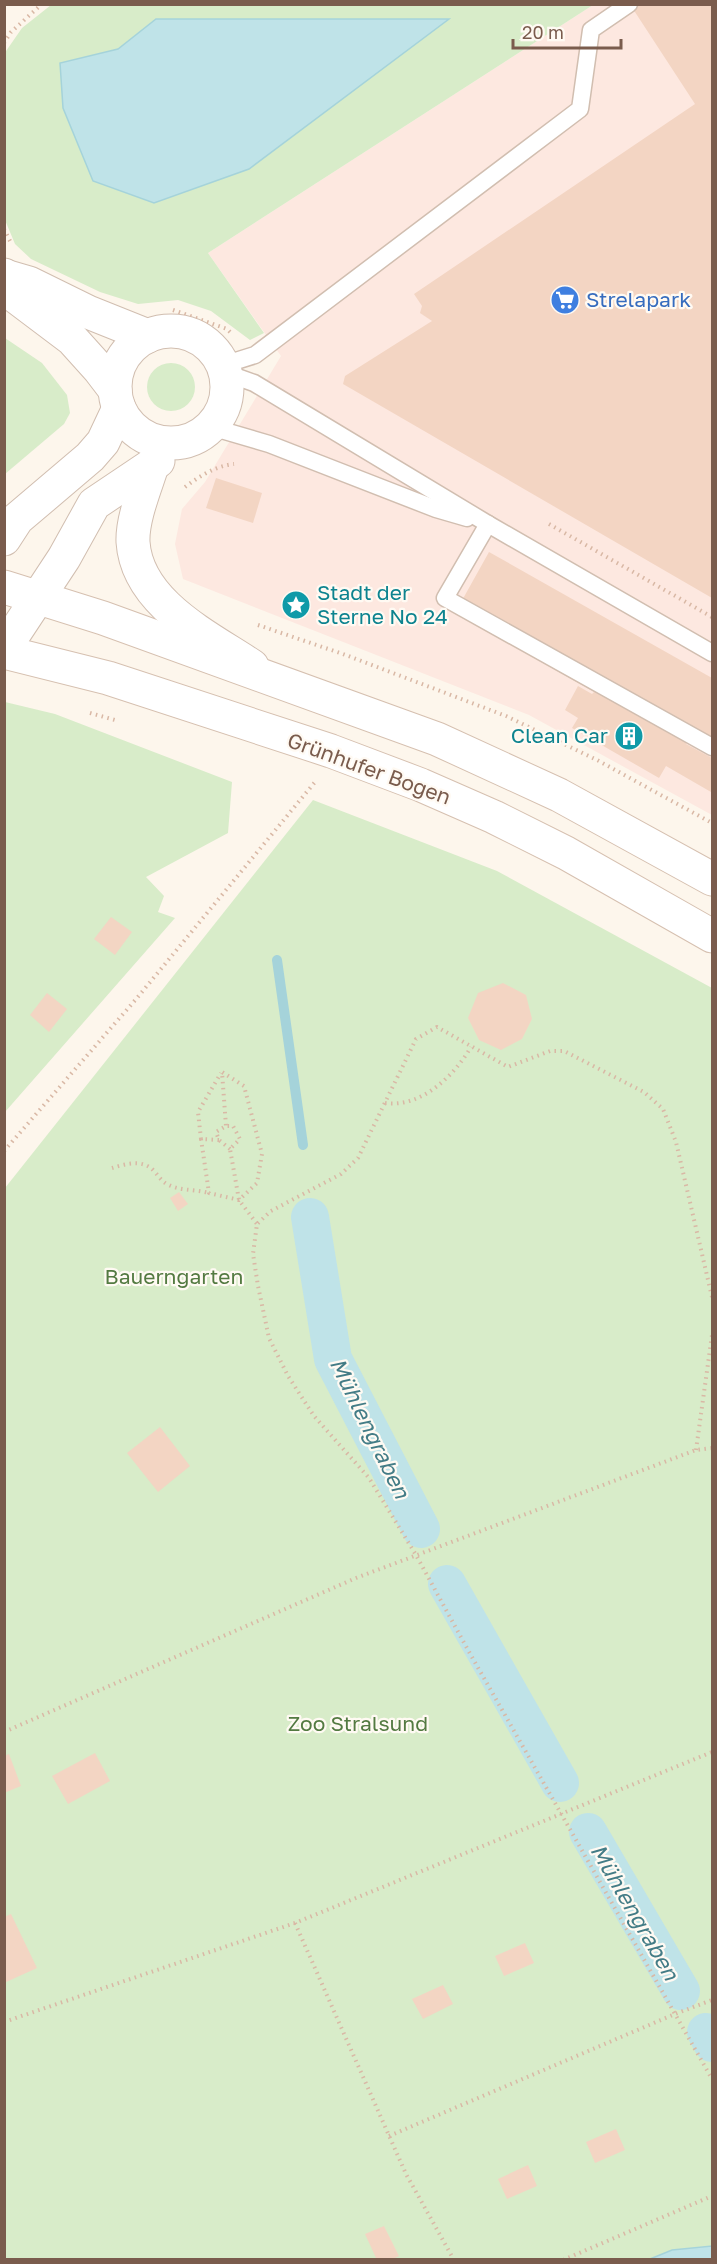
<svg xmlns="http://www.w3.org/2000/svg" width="717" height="2264" font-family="'Golos Text',sans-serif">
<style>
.commercial{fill:#fde8e0}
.green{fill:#d8ecc9;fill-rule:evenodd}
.water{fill:#bfe3e8;stroke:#a5d3da;stroke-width:1.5}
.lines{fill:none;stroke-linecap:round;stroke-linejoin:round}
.stream{stroke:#a5d3da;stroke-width:10}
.canal{stroke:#bfe3e8;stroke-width:38}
.building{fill:#f3d5c3}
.service-casing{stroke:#d1beb0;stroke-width:19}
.minor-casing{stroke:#d1beb0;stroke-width:35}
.secondary-casing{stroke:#d6c0b0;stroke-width:35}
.path{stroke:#d9b8a5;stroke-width:4;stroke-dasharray:1.5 4.5;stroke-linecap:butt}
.service{stroke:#fff;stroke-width:16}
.minor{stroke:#fff;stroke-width:33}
.secondary{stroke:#fff;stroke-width:33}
.labels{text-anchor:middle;stroke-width:4.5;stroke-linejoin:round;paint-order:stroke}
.shop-label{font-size:21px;fill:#366cbe;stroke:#fffaf3;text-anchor:start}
.culture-label{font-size:21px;fill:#0d838f;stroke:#fffaf3;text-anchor:start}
.street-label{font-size:21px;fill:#7a5c4d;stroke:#fffaf3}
.park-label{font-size:21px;fill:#537a41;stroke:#fffaf3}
.water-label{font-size:22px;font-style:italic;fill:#437c86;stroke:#fffaf3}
</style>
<rect width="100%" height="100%" fill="#fdf6ec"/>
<path class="commercial" d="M 593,5 L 712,5 L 712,815 L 529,715 L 183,579 L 175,544 L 182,509 L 205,482 L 281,356 L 208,253 Z"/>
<g class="green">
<path d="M 51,5 L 593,5 L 208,253 L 264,333 L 250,340 L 211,311 L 178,300 L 138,304 L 100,292 L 31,259 L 15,244 L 5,220 L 4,54 L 22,28 ZM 156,19 L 448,19 L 448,20 L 60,63 L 118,49 Z"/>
<path d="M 5,338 L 42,363 L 67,395 L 70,413 L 64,424 L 5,474 Z"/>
<circle cx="171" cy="387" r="24"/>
<path d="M 5,702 L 55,714 L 232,782 L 228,833 L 146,877 L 164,896 L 158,912 L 175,918 L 5,1112 Z"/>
<path d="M 313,800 L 497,871 L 712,988 L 712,2259 L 5,2259 L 5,1188 Z"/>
</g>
<g class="water">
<path d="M 156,19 L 449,19 L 249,169 L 154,203 L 93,181 L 63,108 L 60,63 L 118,49 Z"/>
<path d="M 712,2246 L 712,2259 L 650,2259 L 672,2250 Z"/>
</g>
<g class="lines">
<path class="stream" d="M 277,960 L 303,1145"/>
<g class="canal">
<path d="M 310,1217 L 333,1359 L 421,1529"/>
<path d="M 447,1584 L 560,1783"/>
<path d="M 588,1832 L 681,1991"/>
<path d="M 706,2032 L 712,2043"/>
</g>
</g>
<g class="building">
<path d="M 639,4 L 712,4 L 712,598 L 343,384 L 345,376 L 432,321 L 420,313 L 422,306 L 414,294 L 695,104 L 633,9 Z"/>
<path d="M 216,478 L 262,493 L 253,523 L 206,508 Z"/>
<path d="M 489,552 L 712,678 L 712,739 L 694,729 L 686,744 L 712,758 L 711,792 L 666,766 L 659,778 L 572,728 L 578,718 L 565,710 L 578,686 L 592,694 L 594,692 L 455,613 Z"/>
<path d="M 111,917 L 132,932 L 115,955 L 94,939 Z"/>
<path d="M 503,983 L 526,995 L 532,1019 L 522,1039 L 501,1050 L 479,1040 L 468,1018 L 478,993 Z"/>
<path d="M 47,993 L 67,1009 L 49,1032 L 30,1015 Z"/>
<path d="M 179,1192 L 188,1204 L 178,1211 L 170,1198 Z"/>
<path d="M 160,1427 L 190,1466 L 158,1492 L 127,1453 Z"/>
<path d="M 95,1753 L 110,1781 L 68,1804 L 52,1776 Z"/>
<path d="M 9,1754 L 21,1786 L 4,1793 L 4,1756 Z"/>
<path d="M 11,1914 L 37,1968 L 4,1983 L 4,1917 Z"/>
<path d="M 525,1943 L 534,1963 L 504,1976 L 495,1956 Z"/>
<path d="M 443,1985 L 453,2004 L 423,2019 L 412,1999 Z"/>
<path d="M 616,2129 L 625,2150 L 595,2163 L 586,2142 Z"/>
<path d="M 528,2165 L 537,2186 L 507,2199 L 498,2179 Z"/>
<path d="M 384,2226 L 399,2256 L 391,2260 L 377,2260 L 365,2234 Z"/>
</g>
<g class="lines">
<g class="service-casing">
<g id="service">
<path d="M 223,365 L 255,355 L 580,109 L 591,30 L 629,4"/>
<path d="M 226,373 L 254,383 L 488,524 L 712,653"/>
<path d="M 211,427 L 269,444 L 436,509 L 467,518"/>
<path d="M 488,524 L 445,598 L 712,747"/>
</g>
</g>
<g class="minor-casing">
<g id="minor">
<path d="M 4,275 L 15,296 L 72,339 L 99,369 L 115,390"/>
<path d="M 5,276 L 29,283 L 88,312 L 148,336"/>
<circle cx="171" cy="387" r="56"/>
<path d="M 152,466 C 145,488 132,519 133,542 C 137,603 207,636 252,666"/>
<path d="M 4,539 L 17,519 L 90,457 L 103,442 L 119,408"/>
<path d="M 4,649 L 64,558 L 94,504 L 158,461"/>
</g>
</g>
<g class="secondary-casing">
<g id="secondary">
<path d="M 4,587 L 103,618 L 437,739 L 559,795 L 712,879"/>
<path d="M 4,652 L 108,678 L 331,751 L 421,785 L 494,817 L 566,853 L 712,936"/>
</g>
</g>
<g class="path">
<path d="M 4,43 L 11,32 L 42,4"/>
<path d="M 4,229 L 10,241"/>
<path d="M 173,310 L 227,329 L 232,334"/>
<path d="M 185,487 C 200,476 215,466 234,464"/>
<path d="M 549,524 L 712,617"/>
<path d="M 258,625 L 343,654 L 506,716 L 597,760 L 712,823"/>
<path d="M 90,713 L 115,720"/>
<path d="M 385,1103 C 421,1108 454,1076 471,1047"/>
<path d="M 201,1139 L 209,1193 L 239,1200 L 257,1183 L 262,1154 L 244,1086 L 222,1072 L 226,1126"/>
<path d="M 219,1140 L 201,1139 L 198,1112 L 221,1073"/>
<path d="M 230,1149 L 219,1140 L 216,1132 L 226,1126 L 233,1126 L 240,1139 L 230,1149 L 239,1200 L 257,1224"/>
<path d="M 4,1151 L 137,998 L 315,782"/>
<path d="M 112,1168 C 125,1164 142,1159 153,1170 C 158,1175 161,1181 167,1184 C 179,1191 194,1189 209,1193"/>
<path d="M 712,1297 L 676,1142 L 663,1109 L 644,1092 L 564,1051 L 550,1051 L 508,1067 L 437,1027 L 416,1039 L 358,1158 L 341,1174 L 271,1211 L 257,1224 L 253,1254 L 258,1286 L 269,1338 L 288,1376 L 314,1416 L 369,1478 L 416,1555 L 468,1650 L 712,2079"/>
<path d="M 696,1450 L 712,1335"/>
<path d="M 4,1732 L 356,1578 L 696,1450 L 712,1448"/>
<path d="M 295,1923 L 406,2174 L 454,2260"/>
<path d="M 4,2022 L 295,1923 L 712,1752"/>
<path d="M 389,2136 L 675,2014 L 712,2000"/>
<path d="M 563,2260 L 712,2196"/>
</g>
<use href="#service" class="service"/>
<use href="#minor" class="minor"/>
<use href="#secondary" class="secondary"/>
</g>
<defs>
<g id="supermarket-disc" transform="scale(1.5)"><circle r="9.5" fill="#3f7fe0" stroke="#fffaf3"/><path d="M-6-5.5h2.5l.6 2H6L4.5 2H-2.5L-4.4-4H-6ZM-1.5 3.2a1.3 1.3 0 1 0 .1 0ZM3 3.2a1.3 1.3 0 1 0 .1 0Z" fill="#fff"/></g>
<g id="sight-disc" transform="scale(1.5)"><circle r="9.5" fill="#0f9aa8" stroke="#fffaf3"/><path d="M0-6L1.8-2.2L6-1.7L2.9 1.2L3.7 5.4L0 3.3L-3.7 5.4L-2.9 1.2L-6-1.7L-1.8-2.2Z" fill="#fff"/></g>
<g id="building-disc" transform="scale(1.5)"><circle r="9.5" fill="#0f9aa8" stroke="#fffaf3"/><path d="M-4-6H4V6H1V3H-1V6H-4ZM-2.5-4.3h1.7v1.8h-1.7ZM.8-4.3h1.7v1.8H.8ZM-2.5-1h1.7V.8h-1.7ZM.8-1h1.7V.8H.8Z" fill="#fff"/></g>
</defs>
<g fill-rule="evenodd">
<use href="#supermarket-disc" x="565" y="300"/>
<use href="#sight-disc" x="296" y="605"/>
<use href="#building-disc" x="629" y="736"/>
</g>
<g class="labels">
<g class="shop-label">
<text x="586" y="307">Strelapark</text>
</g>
<g class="culture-label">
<text x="317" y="600">Stadt der<tspan x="317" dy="24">Sterne No 24</tspan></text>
<text x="608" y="743" text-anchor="end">Clean Car</text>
</g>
<g class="street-label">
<text transform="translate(369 769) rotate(20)" y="7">Grünhufer Bogen</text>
</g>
<g class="park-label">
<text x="174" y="1284">Bauerngarten</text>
<text x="358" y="1731">Zoo Stralsund</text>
</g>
<g class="water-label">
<text transform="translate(370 1428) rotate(64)" y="8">Mühlengraben</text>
<text transform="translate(635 1912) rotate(60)" y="8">Mühlengraben</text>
</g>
</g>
<rect width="717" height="2264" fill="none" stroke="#7a5c4d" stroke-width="12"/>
<path d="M513 39v9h108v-9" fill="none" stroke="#7a5c4d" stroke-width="3"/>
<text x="522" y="39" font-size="18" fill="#7a5c4d" stroke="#fffaf3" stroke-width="4.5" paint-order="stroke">20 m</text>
</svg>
